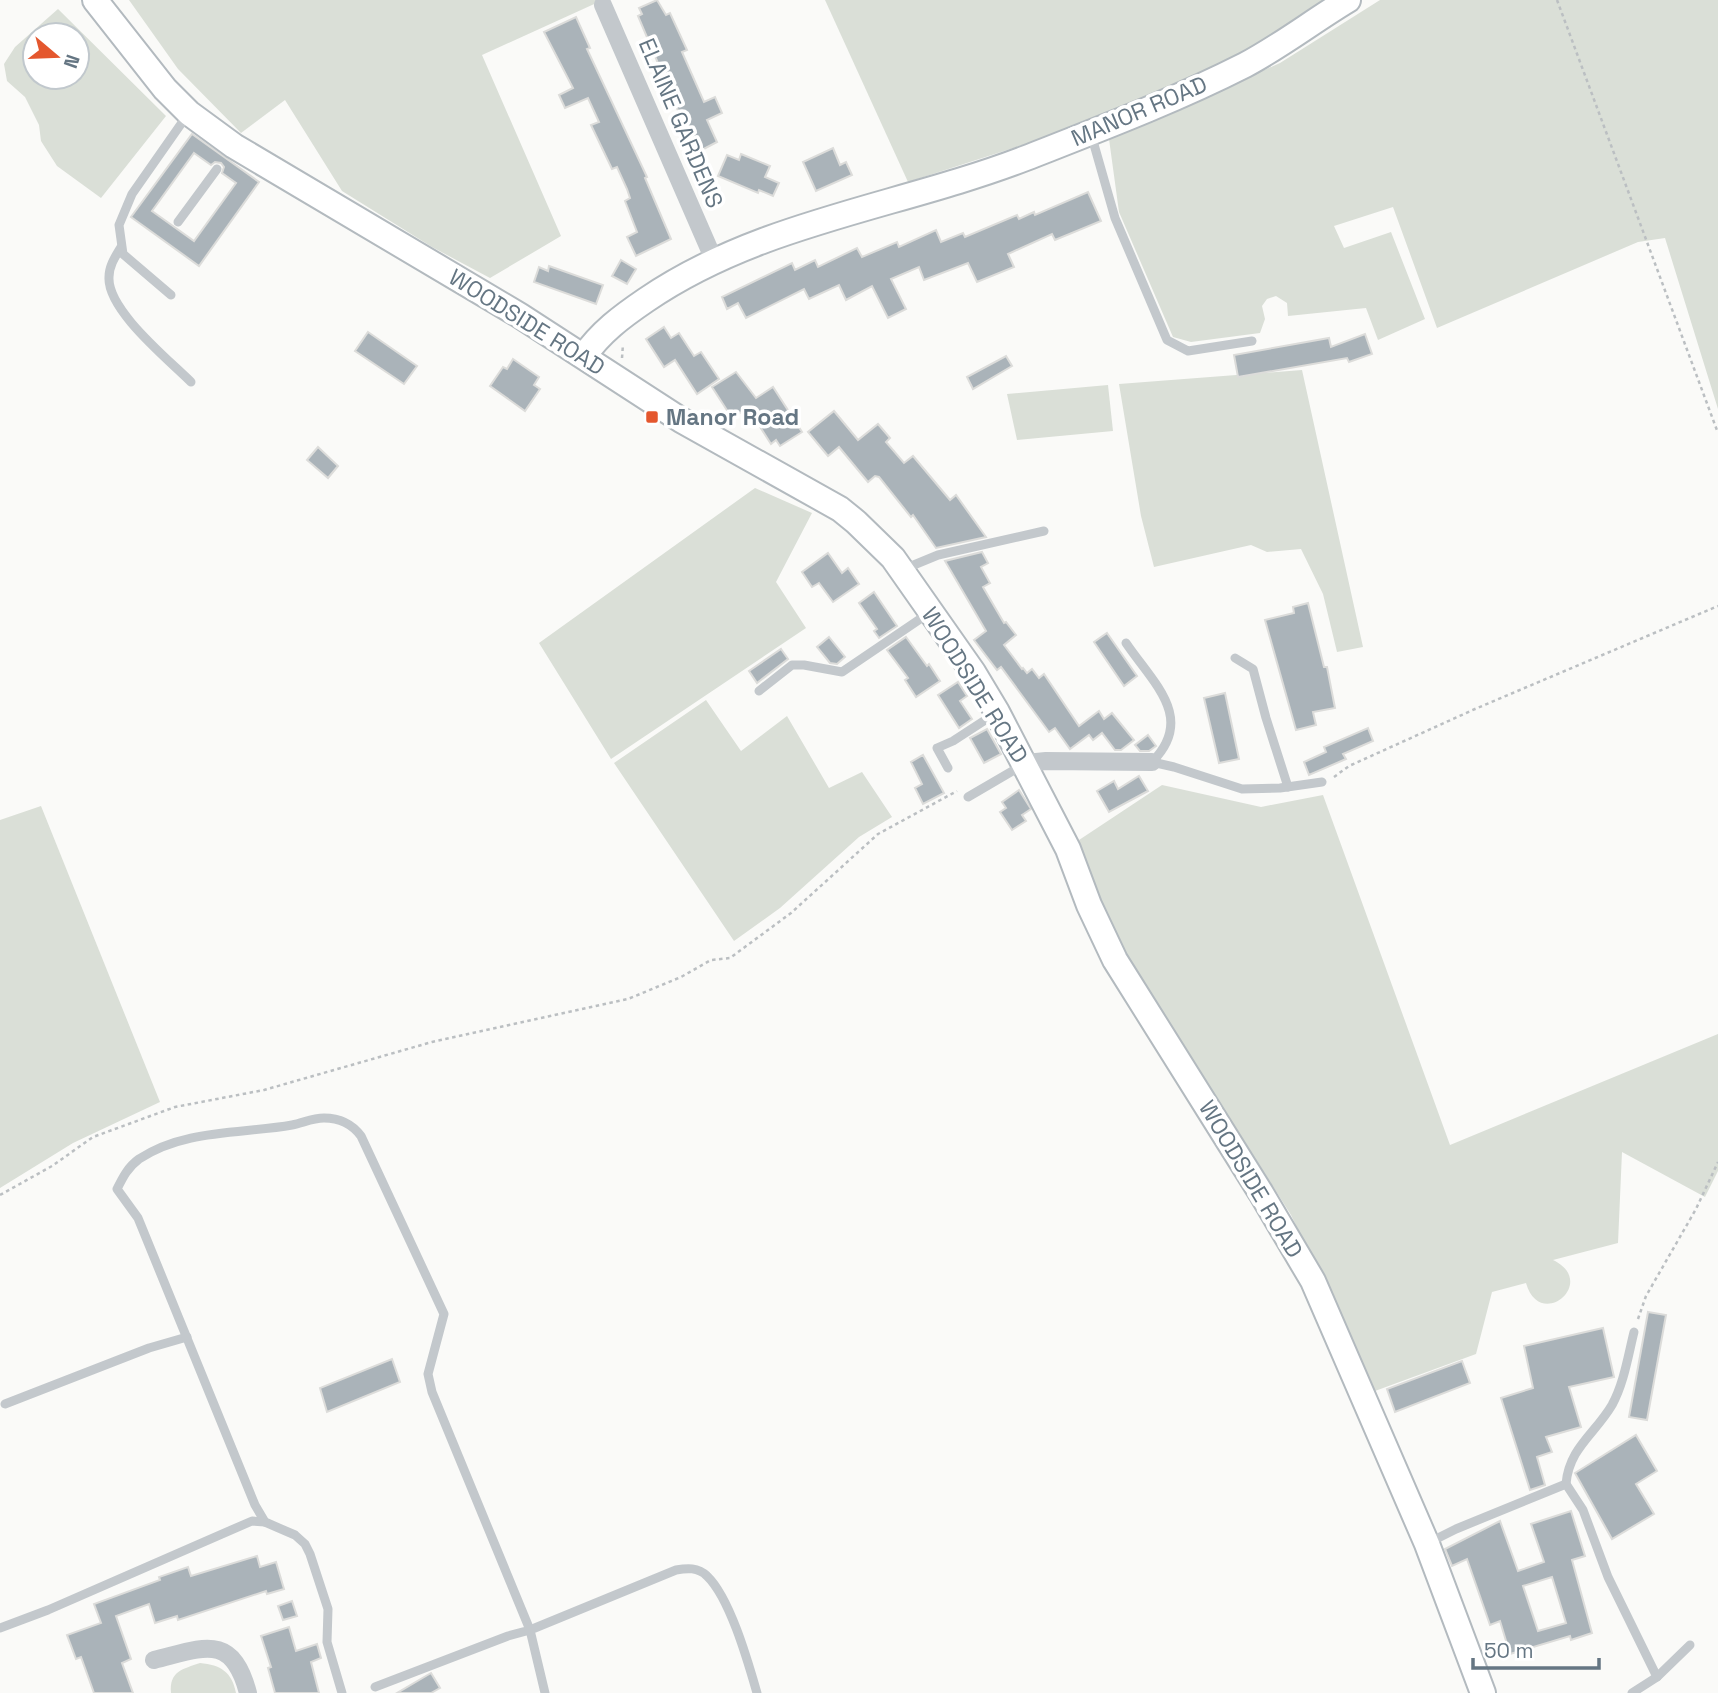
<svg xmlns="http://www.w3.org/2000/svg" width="1718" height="1693" font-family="'Space Grotesk',sans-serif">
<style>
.green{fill:#dadfd7;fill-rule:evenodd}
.building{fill:#aab3b9;stroke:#dcdcda;stroke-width:2;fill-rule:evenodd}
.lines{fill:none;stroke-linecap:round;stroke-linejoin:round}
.secondary-casing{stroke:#b3babf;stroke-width:28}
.path{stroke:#bbbfc2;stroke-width:2.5;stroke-dasharray:3.5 3.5;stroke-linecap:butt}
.lane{stroke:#c3c8cc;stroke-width:9}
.street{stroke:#c3c8cc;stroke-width:18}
.secondary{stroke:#fff;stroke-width:24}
.poi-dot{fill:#e4572e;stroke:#fff;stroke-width:2.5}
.labels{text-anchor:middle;stroke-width:7;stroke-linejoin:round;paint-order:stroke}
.street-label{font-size:23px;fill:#657683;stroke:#fff}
.poi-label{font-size:23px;font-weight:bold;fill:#657683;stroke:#fff;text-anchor:start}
</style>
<rect width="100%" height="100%" fill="#fafaf8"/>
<g class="green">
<path d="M 129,0 L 603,0 L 482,55 L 561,236 L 490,278 L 432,247 L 342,191 L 285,100 L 241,133 L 178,69 Z"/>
<path d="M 825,0 L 1330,0 L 1222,65 L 1072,129 L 908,182 Z"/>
<path d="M 1380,0 L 1718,0 L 1718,409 L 1665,238 L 1638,242 L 1437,328 L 1393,207 L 1334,226 L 1344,248 L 1391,232 L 1425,319 L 1378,340 L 1366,308 L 1288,316 L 1287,303 L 1276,296 L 1267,299 L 1262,306 L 1265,319 L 1260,333 L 1191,342 L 1173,337 L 1119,212 L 1109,139 L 1280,63 Z"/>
<path d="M 58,9 L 166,116 L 101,198 L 57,166 L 41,141 L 39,125 L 25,97 L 7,81 L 4,64 L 15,47 ZM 35,35 L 77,35 L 77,77 L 35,77 Z"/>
<path d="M 1302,370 L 1363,647 L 1337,652 L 1323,594 L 1301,549 L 1267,552 L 1251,545 L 1154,567 L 1141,516 L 1119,384 Z"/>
<path d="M 1108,385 L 1113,431 L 1017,440 L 1007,394 Z"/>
<path d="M 755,488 L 812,513 L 776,582 L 806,628 L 611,759 L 539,643 Z"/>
<path d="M 706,700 L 741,751 L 787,716 L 829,788 L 862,772 L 892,817 L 859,837 L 780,908 L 734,941 L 614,763 Z"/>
<path d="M 1162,785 L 1261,807 L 1323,795 L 1450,1145 L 1718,1034 L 1718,1171 L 1705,1197 L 1622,1152 L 1618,1243 L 1553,1260 C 1599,1282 1540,1332 1526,1283 L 1492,1292 L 1476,1354 L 1375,1391 L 1291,1215 L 1111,931 L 1079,840 Z"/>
<path d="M 41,806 L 160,1102 L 73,1143 L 0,1188 L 0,820 Z"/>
<path d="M 200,1663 C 221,1665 232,1672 236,1693 L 171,1693 C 169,1671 183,1669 200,1663 Z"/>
</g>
<g class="building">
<path d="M 657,0 L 666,15 L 670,13 L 687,50 L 682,52 L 704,102 L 715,97 L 722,113 L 707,120 L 717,142 L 696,153 L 638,16 L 642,14 L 639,8 Z"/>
<path d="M 576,17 L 590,48 L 587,49 L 647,177 L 645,178 L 671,239 L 636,256 L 627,237 L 637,232 L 625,201 L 630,198 L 627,189 L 617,167 L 612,169 L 591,125 L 599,122 L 588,98 L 565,108 L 559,95 L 573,88 L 544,32 Z"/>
<path d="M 192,134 L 259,182 L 199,266 L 131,217 ZM 194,153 L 211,165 L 215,162 L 221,163 L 224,167 L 222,173 L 236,183 L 194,241 L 152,211 Z"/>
<path d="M 833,148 L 840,165 L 846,162 L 852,175 L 816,191 L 803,162 Z"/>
<path d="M 741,154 L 770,166 L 765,177 L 779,183 L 773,196 L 759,190 L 758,193 L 718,176 L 727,155 L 739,160 Z"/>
<path d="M 1088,192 L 1101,221 L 1055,240 L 1052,234 L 1008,254 L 1014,267 L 977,282 L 968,263 L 924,280 L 919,267 L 891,279 L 906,309 L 888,318 L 872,286 L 846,300 L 839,285 L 809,299 L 804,289 L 746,318 L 738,303 L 727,309 L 722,297 L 792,263 L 795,270 L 815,260 L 818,267 L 857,248 L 862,257 L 897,242 L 899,247 L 936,230 L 941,242 L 963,233 L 965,237 L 1017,215 L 1019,219 L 1034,212 L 1035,215 Z"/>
<path d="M 621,260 L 636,269 L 627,284 L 612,276 Z"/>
<path d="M 549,266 L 603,285 L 596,304 L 534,282 L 539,267 L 548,271 Z"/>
<path d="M 664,327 L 671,338 L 679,333 L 694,356 L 701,352 L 719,379 L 697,394 L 675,360 L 664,367 L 646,339 Z"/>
<path d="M 368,332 L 417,366 L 404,384 L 355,351 Z"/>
<path d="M 1365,334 L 1372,354 L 1349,362 L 1347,358 L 1238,377 L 1234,355 L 1329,338 L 1331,347 Z"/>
<path d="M 1006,356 L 1012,366 L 973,389 L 967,377 Z"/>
<path d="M 513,359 L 539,377 L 534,385 L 540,389 L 525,411 L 490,386 L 503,367 L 507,369 Z"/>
<path d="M 736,372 L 756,398 L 773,387 L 802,432 L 780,446 L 776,440 L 771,444 L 748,408 L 732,418 L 712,387 Z"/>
<path d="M 834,411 L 858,440 L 878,424 L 890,438 L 886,442 L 904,463 L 913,456 L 950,500 L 956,495 L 986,537 L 936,548 L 913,515 L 911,517 L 879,477 L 875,476 L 868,482 L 839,447 L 828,456 L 808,432 Z"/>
<path d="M 318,447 L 338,466 L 328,478 L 307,460 Z"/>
<path d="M 982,552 L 988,563 L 981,567 L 990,583 L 983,587 L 1004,623 L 1006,622 L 1016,635 L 1004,645 L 1022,669 L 1023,668 L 1027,673 L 1032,669 L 1039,678 L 1044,674 L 1079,726 L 1099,711 L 1104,719 L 1112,713 L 1134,740 L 1121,750 L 1115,750 L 1102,733 L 1093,740 L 1089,735 L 1070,749 L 1055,728 L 1049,732 L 1001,667 L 997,670 L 974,640 L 986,631 L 945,561 Z"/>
<path d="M 828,553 L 842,573 L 848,568 L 859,584 L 833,602 L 819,583 L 812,587 L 802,572 Z"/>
<path d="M 874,592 L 897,626 L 879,638 L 874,631 L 877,629 L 859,603 Z"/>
<path d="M 1308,603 L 1324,667 L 1327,667 L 1335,708 L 1313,712 L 1316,725 L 1296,730 L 1265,620 L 1294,613 L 1293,607 Z"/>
<path d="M 1107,633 L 1137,676 L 1124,686 L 1094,642 Z"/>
<path d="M 829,637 L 845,657 L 837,664 L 830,663 L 817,647 Z"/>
<path d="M 906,637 L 927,666 L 929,664 L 940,681 L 916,697 L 905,680 L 908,678 L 887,650 Z"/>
<path d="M 781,649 L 788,659 L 757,683 L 749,671 Z"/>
<path d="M 958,682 L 967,696 L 960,701 L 972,719 L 959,728 L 938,695 Z"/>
<path d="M 1225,693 L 1239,759 L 1219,763 L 1204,698 Z"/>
<path d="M 1368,728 L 1373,741 L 1343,754 L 1346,759 L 1309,775 L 1304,762 L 1326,752 L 1324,747 Z"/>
<path d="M 987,729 L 1001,754 L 984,763 L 970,738 Z"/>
<path d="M 1148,735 L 1156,746 L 1149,751 L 1140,751 L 1135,745 Z"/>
<path d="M 923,755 L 944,793 L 923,804 L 915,788 L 922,784 L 911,762 Z"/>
<path d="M 1139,776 L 1148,791 L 1109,812 L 1097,791 L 1114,781 L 1118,789 Z"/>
<path d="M 1019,790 L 1031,809 L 1022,815 L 1026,821 L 1012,830 L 1000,812 L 1006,808 L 1002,802 Z"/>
<path d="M 1648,1312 L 1666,1315 L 1647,1420 L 1629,1417 Z"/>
<path d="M 1603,1328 L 1614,1377 L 1569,1387 L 1581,1427 L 1546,1437 L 1552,1452 L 1537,1457 L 1545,1485 L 1530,1490 L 1501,1398 L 1533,1388 L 1524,1346 Z"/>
<path d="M 392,1359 L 400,1382 L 327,1412 L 320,1388 Z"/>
<path d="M 1462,1361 L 1470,1383 L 1395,1412 L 1387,1389 Z"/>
<path d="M 1636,1435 L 1657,1471 L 1636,1484 L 1654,1514 L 1612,1539 L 1575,1473 Z"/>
<path d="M 1571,1511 L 1585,1556 L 1572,1560 L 1592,1633 L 1571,1640 L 1570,1636 L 1510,1654 L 1500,1621 L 1490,1625 L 1467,1559 L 1452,1566 L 1445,1549 L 1500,1521 L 1518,1571 L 1544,1562 L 1531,1524 ZM 1552,1577 L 1566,1623 L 1538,1631 L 1523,1586 Z"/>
<path d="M 257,1556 L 260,1567 L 276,1562 L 284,1589 L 267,1594 L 266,1591 L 178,1620 L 177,1616 L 155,1623 L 149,1604 L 116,1616 L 131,1659 L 122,1663 L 133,1693 L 94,1693 L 81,1657 L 76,1659 L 67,1635 L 101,1623 L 94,1604 L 160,1580 L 159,1577 L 188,1567 L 191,1576 Z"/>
<path d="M 292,1601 L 297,1616 L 283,1620 L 278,1606 Z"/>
<path d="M 289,1627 L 296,1651 L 317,1644 L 321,1658 L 311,1662 L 319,1693 L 275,1693 L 268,1668 L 271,1667 L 261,1636 Z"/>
<path d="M 431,1673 L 440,1688 L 431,1693 L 397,1693 Z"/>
</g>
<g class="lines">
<g class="secondary-casing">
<g id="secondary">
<path d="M 95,0 L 165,89 L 189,113 L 234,146 L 519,315 L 681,420 L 840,509 L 856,522 L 893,558 L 973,672 L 997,712 L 1068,849 L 1089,905 L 1115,960 L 1261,1193 L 1313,1281 L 1427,1544 L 1483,1693"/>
<path d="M 584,356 C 601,332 621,317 646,300 C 760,222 899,207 1026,158 C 1100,129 1174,101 1245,65 C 1281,46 1313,21 1348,0"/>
</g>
</g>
<g class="path">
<path d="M 1557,0 L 1718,433"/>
<path d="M 622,358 L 623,344"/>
<path d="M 1334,777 L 1349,766 L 1475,709 L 1718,606"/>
<path d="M 0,1195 L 52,1166 L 93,1137 L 175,1107 L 264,1090 L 432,1042 L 628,999 L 681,977 L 711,960 L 730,958 L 791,913 L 878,834 L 957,791"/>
<path d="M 1638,1319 L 1646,1296 L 1696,1209 L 1718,1162"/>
</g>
<g class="lane">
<path d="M 1091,134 L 1115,218 L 1167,340 L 1188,351 L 1252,341"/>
<path d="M 178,222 L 217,169"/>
<path d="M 121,247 C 115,257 109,266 109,277 C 107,310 168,359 191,382"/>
<path d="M 171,295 L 123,254 L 119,225 L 132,194 L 188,114"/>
<path d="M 904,569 L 938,555 L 1044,531"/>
<path d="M 1126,643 C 1153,683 1196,718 1152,762"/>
<path d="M 1235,658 L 1253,669 L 1266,718 L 1288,787"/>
<path d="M 759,691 L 792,665 L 804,665 L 842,672 L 929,613"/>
<path d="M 1152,762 L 1174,767 L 1242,789 L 1280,788 L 1322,782"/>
<path d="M 948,768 L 937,748 L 953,741 L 996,713"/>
<path d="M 968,797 L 1021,766"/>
<path d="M 5,1404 L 149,1348 L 187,1337"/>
<path d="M 1566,1484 C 1569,1448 1595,1434 1612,1405 C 1624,1383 1628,1356 1634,1332"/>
<path d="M 1428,1543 L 1456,1529 L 1566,1484 L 1583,1510 L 1608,1577 L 1657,1677"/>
<path d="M 0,1628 L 48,1610 L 252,1521 L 265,1522"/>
<path d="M 342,1693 L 327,1642 L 328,1609 L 310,1554 L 305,1544 L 295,1535 L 265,1522 L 255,1505 L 138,1218 L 117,1189 C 123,1177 128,1167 139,1159 C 184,1129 241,1134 292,1125 C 303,1123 312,1118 324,1118 C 340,1118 352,1124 361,1136 L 444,1314 L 428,1374 L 432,1392 L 530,1630 L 508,1636 L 375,1687"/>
<path d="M 545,1693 L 530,1630 L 676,1570 C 687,1568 698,1567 707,1576 C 730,1598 748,1662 757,1693"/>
<path d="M 1632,1693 L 1657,1677 L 1690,1645"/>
</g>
<g class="street">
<path d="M 603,5 L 714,260"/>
<path d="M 1026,763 L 1046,761 L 1152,762"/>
<path d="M 154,1660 C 203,1648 232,1632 248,1693"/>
</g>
<use href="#secondary" class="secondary"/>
</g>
<rect class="poi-dot" x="645" y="410" width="14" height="14" rx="3.5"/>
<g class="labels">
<g class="street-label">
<text transform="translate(1139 111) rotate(-23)" y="8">MANOR ROAD</text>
<text transform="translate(681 123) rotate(67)" y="8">ELAINE GARDENS</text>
<text transform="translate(527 322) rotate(32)" y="8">WOODSIDE ROAD</text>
<text transform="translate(975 685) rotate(58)" y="8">WOODSIDE ROAD</text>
<text transform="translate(1251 1179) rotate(59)" y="8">WOODSIDE ROAD</text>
</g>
<g class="poi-label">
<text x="666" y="425">Manor Road</text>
</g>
</g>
<g transform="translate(56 56) rotate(109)"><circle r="33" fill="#ffffff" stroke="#c1c8cd" stroke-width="2"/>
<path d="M0-5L12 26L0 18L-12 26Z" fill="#e4572e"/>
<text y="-10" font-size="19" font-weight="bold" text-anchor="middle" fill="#657683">N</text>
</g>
<path d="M1473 1658v10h126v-10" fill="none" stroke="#657683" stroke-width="3.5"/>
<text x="1484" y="1658" font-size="21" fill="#657683" stroke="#ffffff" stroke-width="5" paint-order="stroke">50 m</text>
</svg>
